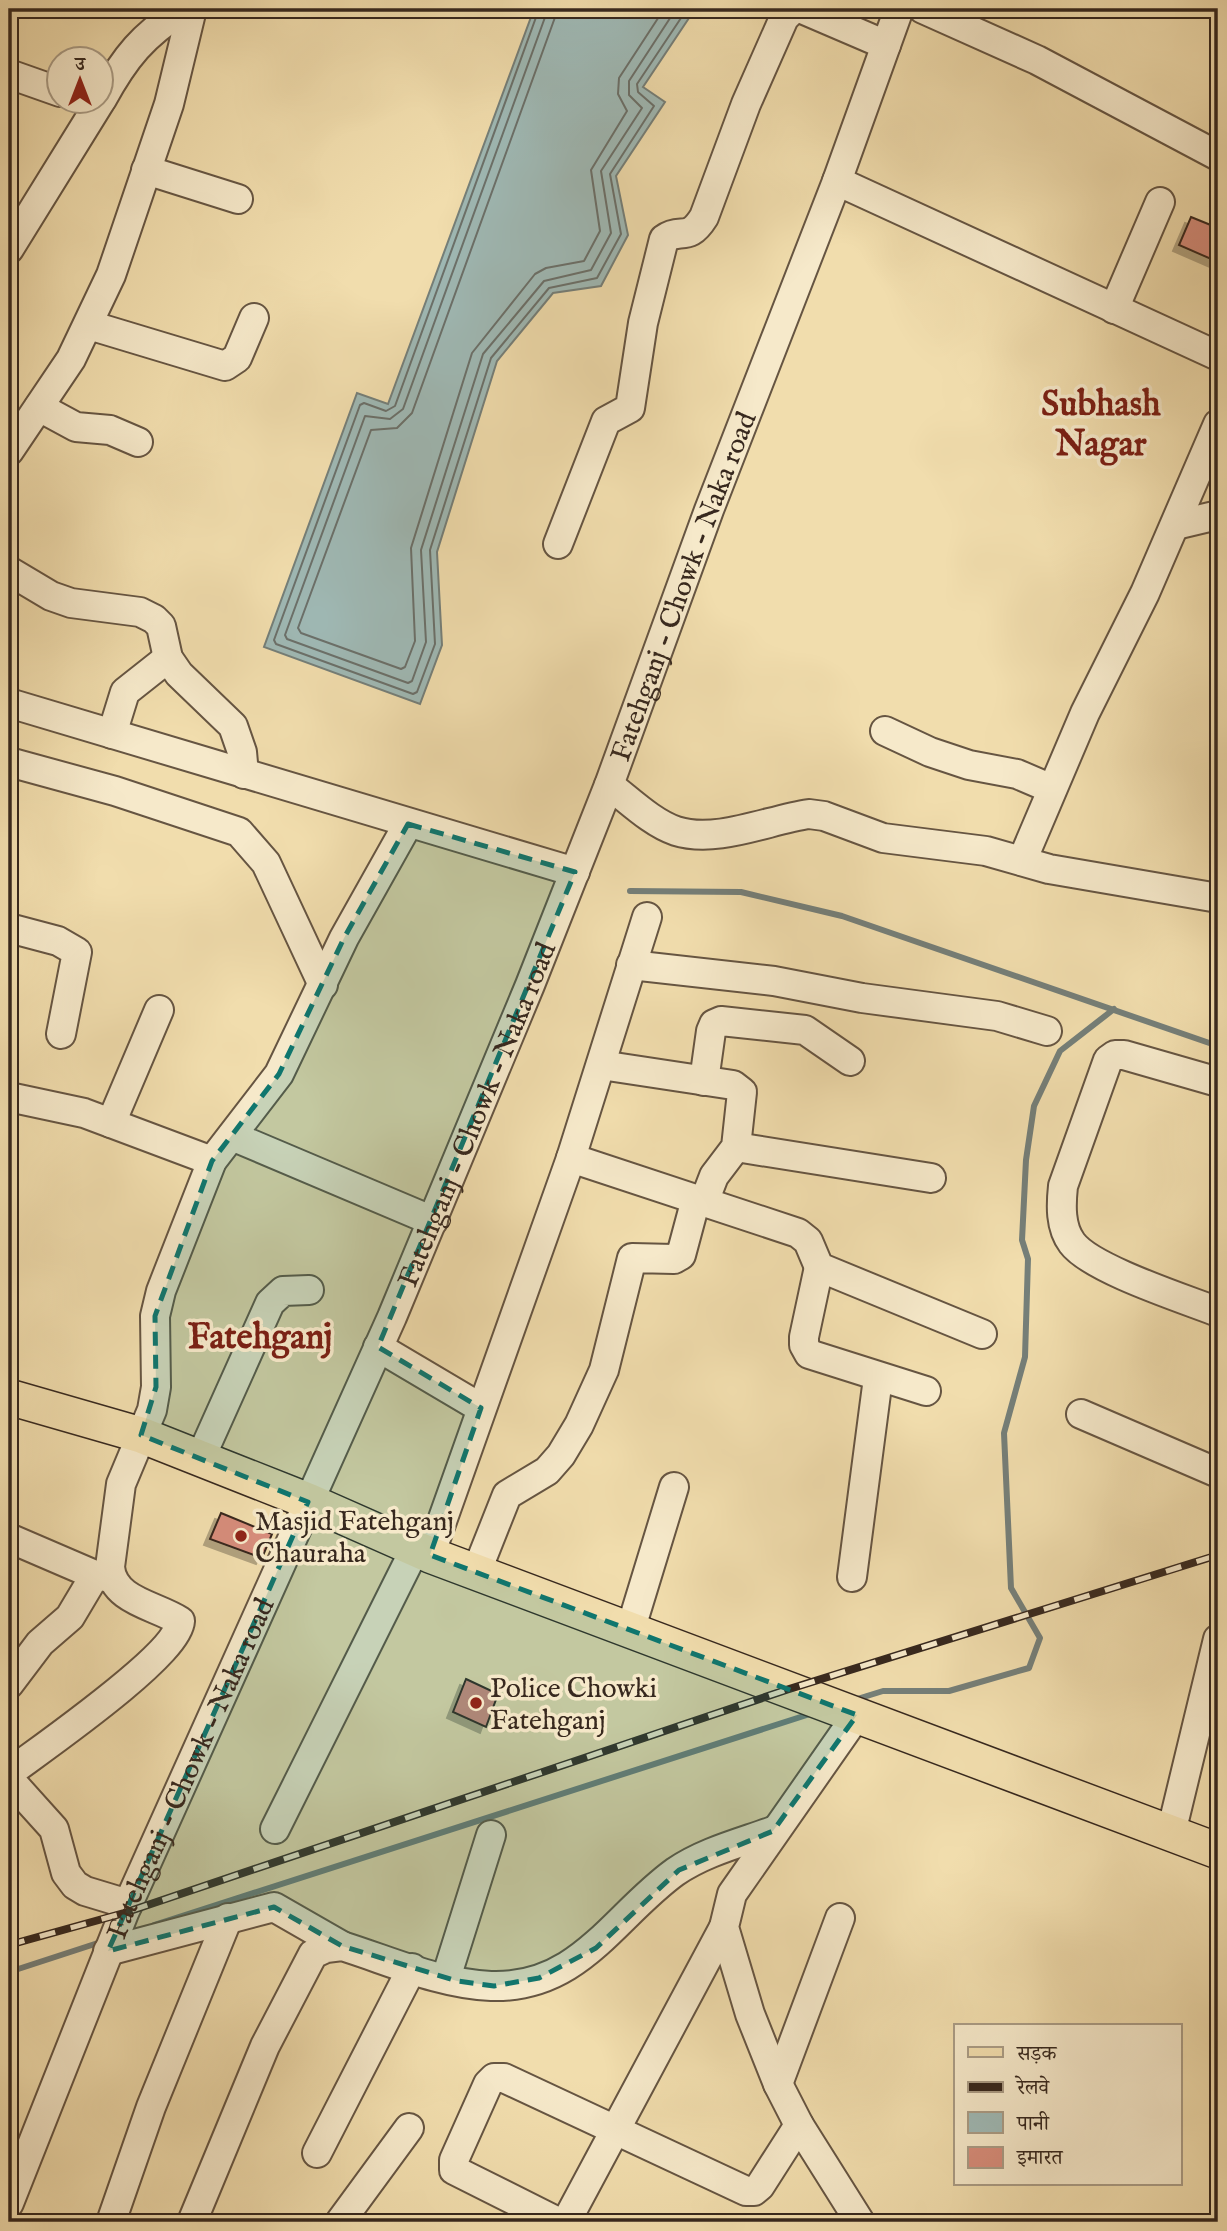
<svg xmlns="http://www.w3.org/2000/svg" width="1227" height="2231" font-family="'IM FELL English','Noto Serif Devanagari',serif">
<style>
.water{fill:#9fb9b5;stroke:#757f79;stroke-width:2}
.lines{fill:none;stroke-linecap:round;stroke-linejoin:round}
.shore{stroke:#6b706a;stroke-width:2}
.stream{stroke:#757f79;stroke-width:6}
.building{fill:#d78d7b;stroke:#37281e;stroke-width:2;filter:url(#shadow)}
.minor-casing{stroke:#665542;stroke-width:32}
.major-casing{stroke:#37281e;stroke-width:38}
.minor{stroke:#f6e9ca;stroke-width:28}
.major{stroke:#f1ddad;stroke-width:35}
.rail-casing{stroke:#37281e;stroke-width:8}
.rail{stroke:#f6e9ca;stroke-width:5;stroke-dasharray:16;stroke-linecap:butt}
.marked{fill:#0f766e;fill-opacity:0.2;stroke:#0f766e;stroke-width:5;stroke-dasharray:14 9;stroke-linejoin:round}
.poi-dot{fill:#8f2418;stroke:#f6e9ca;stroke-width:2.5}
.labels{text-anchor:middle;stroke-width:7;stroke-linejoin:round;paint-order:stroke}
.street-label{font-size:28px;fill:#37281e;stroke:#f6e9ca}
.poi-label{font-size:28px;fill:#37281e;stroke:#f6e9ca;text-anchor:start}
.district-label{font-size:35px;font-weight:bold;fill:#7a1f14;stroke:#f6e9ca}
</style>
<defs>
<filter id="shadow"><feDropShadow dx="-6" dy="6" stdDeviation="0" flood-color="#0004"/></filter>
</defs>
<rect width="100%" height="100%" fill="#f1ddad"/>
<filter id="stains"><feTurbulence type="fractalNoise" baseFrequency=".00286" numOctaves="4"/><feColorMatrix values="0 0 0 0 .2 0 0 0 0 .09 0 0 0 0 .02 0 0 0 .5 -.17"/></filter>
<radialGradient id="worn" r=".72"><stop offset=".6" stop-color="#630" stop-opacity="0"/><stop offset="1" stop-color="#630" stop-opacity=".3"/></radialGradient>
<path class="water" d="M 534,9 L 695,9 L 643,87 L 665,102 L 616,176 L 628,235 L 601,286 L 553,293 L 497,361 L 437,552 L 442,645 L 420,704 L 264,647 L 357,393 L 388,404 Z"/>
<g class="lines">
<g class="shore">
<path d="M 539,9 L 395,406 L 386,411 L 364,403 L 360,405 L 274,640 L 276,644 L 413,694 L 417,692 L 435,644 L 430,550 L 491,358 L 549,288 L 597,278 L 621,234 L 610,174 L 654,106 L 638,92 L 637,84 L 687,9"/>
<path d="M 548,9 L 403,409 L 390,419 L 365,416 L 285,635 L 287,639 L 408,683 L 412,681 L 426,642 L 421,550 L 483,354 L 544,281 L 591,270 L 611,233 L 601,171 L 642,108 L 629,95 L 629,81 L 676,9"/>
<path d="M 558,9 L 412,413 L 397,428 L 371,430 L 298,628 L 301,633 L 401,669 L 405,667 L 415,641 L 411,548 L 472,353 L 535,274 L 546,268 L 584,261 L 600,231 L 591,170 L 627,111 L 618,94 L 619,78 L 664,9"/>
</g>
<g class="stream">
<path d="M 630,891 L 741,892 L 842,916 L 1218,1046"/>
<path d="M 854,1700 L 883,1691 L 949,1691 L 1029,1668 L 1040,1638 L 1011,1588 L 1004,1433 L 1025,1357 L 1028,1259 L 1022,1240 L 1026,1160 L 1034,1106 L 1060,1051 L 1114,1009"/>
<path d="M 154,1925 L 813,1713"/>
<path d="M 9,1972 L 104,1941"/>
</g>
</g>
<g class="building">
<path d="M 1191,217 L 1218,228 L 1218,262 L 1179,245 Z"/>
<path d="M 221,1513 L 272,1534 L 262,1558 L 210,1539 Z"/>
<path d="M 466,1679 L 498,1694 L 486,1727 L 453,1712 Z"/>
</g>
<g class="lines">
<g class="minor-casing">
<g id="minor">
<path d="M 802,9 L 886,45"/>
<path d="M 923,9 L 1037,60 L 1218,156"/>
<path d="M 9,74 L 60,92"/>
<path d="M 102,99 C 125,57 143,35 184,9"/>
<path d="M 146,170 L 238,199"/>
<path d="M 837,181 L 1218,356"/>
<path d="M 9,249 L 100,102"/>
<path d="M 1114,309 L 1160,202"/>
<path d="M 89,325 L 225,366 L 237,358 L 254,318"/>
<path d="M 39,407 L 76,427 L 110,430 L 138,442"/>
<path d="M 9,451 L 71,359 L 111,275 L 169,104 L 192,9"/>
<path d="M 1176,525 L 1218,515"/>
<path d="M 558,544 L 606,421 L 630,408 L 643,323 L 664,239 C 681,226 687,244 704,217 L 746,104 L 784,18 L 793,9"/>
<path d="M 9,571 L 51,596 L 71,603 L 140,612 L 154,619 L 161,626 L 168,658 L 179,674 L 233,726 L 242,752 L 244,774"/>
<path d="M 9,703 L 575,872"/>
<path d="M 885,731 L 930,752 L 969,765 L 1017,774 L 1052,789"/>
<path d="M 112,734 L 125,692 L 168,658"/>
<path d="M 9,762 L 115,791 L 239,832 L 266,863 L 323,985"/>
<path d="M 609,785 C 629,800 652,823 676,831 C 717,844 768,820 809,814 L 824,816 L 883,838 L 986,851 L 1049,869 L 1218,898"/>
<path d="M 1022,861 L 1085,713 L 1145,593 L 1218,424"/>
<path d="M 647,917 L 571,1158 L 798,1233 L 808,1241 L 819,1267 L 982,1334"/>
<path d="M 9,928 L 58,941 L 77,952 L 61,1034"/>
<path d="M 631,965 L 774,981 L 862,998 L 997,1016 L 1047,1031"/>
<path d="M 601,1065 L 733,1085 L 742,1092 L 736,1147 L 714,1176 L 704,1202"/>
<path d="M 704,1081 L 711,1031 L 714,1024 L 721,1021 L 805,1030 L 850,1061"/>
<path d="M 1218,1082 L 1124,1055 L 1115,1055 L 1108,1060 L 1063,1186 C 1061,1205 1060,1227 1072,1243 C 1091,1269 1185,1299 1218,1312"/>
<path d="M 9,1097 L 84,1113 L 212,1161"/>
<path d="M 111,1123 L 159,1010"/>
<path d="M 232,1136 L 433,1221"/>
<path d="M 736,1147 L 931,1178"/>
<path d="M 819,1267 L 804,1337 L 804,1345 L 809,1354 L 926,1391"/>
<path d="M 378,1347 L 481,1408"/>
<path d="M 1081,1414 L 1218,1473"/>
<path d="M 200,1459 L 270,1303 L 283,1291 L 309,1290"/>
<path d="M 9,1538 L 95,1575 L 111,1578"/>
<path d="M 430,1555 L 571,1158"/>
<path d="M 476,1573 L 507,1495 L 547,1471 L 561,1455 L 579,1425 L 604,1370 L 632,1258 L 674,1259 L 681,1255 L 696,1199"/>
<path d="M 852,1577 L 878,1378"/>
<path d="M 630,1631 L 674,1487"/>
<path d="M 9,1684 L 40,1643 L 70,1617 L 95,1575"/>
<path d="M 857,1715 L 732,1894 L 724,1927 L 750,2014 L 778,2084 L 799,2125 L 860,2222"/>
<path d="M 9,1773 C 41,1749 178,1655 180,1621 C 155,1605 113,1601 110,1567 L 121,1484 L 152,1410 L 156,1387 L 155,1316 L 161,1291 L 212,1161 L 279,1074 L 344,938 L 408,824"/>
<path d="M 9,1779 L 54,1829 L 66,1873 L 75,1885 L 85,1891 L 128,1904"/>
<path d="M 275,1829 L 415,1549"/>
<path d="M 1171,1833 L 1218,1639"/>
<path d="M 108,1951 L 274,1907 L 342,1946"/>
<path d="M 446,1978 L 491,1835"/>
<path d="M 778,2084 L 840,1918"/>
<path d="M 317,2153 L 412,1968"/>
<path id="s1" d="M 9,2203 L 124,1913 L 392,1317 L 530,985 L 609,785 L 709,510 L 837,181 L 899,9"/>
<path d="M 111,2222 L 151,2107 L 228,1918"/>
<path d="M 192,2222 L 265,2046 L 313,1954 L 326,1948 L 342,1946 C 390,1961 440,1984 491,1986 C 579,1989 613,1917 675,1872 C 704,1852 740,1843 773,1831"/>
<path d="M 340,2222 L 409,2128"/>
<path d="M 558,2222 L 454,2170 L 454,2160 L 488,2084 L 494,2078 L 504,2078 L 746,2191 L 754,2191 L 760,2186 L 799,2125"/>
<path d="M 566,2222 L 724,1927"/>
</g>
</g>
<g class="major-casing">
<path id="major" d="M 9,1397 L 141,1435 L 308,1501 L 430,1555 L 1218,1851"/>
</g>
<use href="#minor" class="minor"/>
<use href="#major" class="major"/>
<g class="rail-casing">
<path id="rail" d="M 9,1945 L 124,1913 L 786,1690 L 1218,1555"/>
</g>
<use href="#rail" class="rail"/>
</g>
<path class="marked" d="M 408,824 L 575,872 L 378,1347 L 481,1408 L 430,1555 L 857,1715 L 773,1831 L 679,1870 L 596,1948 L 539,1978 L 494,1986 L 457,1981 L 342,1946 L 274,1907 L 108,1951 L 308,1502 L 141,1435 L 156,1387 L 155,1316 L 212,1161 L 279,1074 L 344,938 Z"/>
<g class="poi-dot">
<circle cx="241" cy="1536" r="7"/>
<circle cx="476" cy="1703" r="7"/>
</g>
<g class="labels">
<g class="street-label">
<text dy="10" stroke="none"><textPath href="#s1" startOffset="1752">Fatehganj - Chowk - Naka road</textPath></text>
<text dy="10" stroke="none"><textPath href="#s1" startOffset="1185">Fatehganj - Chowk - Naka road</textPath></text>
<text dy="10" stroke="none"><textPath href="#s1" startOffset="471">Fatehganj - Chowk - Naka road</textPath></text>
</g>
<g class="poi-label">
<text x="255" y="1530">Masjid Fatehganj<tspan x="255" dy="32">Chauraha</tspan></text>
<text x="490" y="1697">Police Chowki<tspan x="490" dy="32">Fatehganj</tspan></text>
</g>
<g class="district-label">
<text x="1101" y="415">Subhash<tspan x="1101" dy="40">Nagar</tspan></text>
<text x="260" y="1348">Fatehganj</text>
</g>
</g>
<rect width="1227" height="2231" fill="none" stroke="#f1ddad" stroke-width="35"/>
<rect x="10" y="10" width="1206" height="2210" fill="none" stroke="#37281e" stroke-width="3.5"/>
<rect x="18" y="18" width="1192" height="2196" fill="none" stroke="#37281e" stroke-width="2"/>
<rect x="954" y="2024" width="228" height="161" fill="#f6e9ca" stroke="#aa9c85" stroke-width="2"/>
<rect x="968" y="2047" width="35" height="10" fill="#f1ddad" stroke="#aa9c85" stroke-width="2"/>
<text x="1017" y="2060" font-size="21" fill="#37281e">सड़क</text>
<rect x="968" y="2082" width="35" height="10" fill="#37281e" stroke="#aa9c85" stroke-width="2"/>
<text x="1017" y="2094" font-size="21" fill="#37281e">रेलवे</text>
<rect x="968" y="2112" width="35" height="21" fill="#9fb9b5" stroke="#aa9c85" stroke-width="2"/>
<text x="1017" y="2130" font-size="21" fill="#37281e">पानी</text>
<rect x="968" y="2147" width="35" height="21" fill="#d78d7b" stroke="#aa9c85" stroke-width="2"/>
<text x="1017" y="2164" font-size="21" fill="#37281e">इमारत</text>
<g transform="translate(80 80)"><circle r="33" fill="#f6e9ca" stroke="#aa9c85" stroke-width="2"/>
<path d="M0-5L12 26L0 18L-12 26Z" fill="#8f2418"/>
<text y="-10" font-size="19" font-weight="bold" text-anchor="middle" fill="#37281e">उ</text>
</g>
<rect width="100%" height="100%" filter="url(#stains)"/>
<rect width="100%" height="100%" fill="url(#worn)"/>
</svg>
